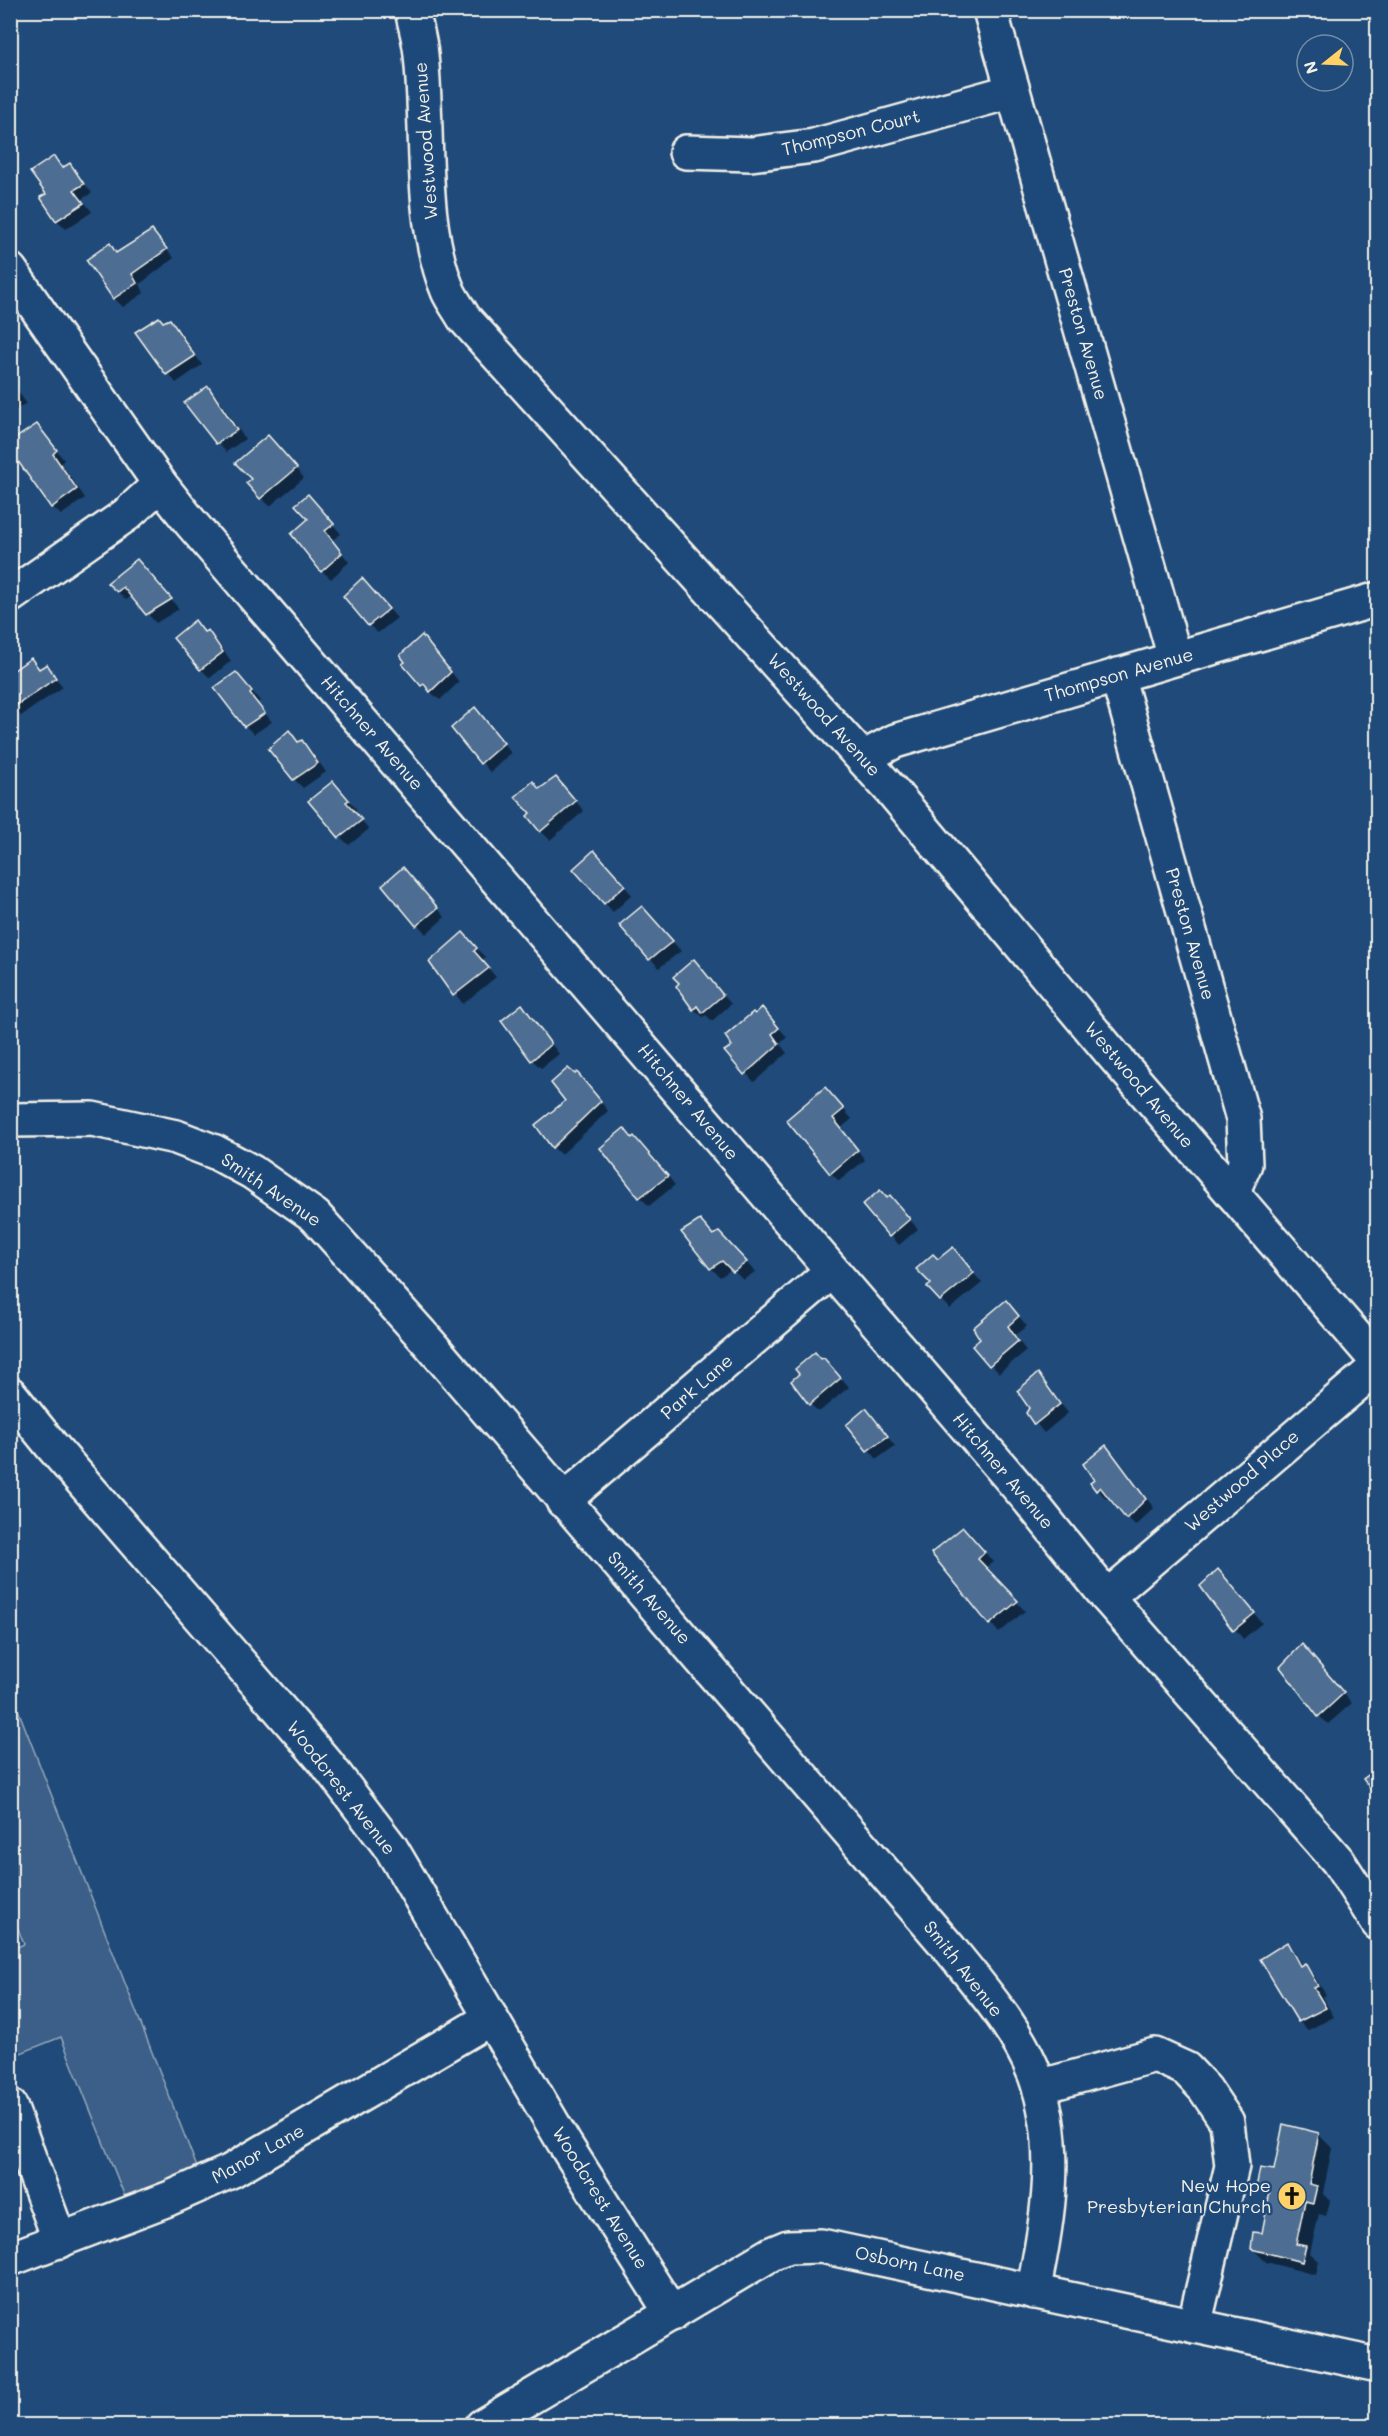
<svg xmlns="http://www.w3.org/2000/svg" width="1388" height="2436" font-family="Mali,sans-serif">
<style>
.green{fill:#3a5f88;stroke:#97a8b8;stroke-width:1.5}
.shadow{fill:#0007}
.building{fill:#4d6e92;stroke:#f4f1e8;stroke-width:1.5}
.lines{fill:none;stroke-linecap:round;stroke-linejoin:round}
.minor-casing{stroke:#f4f1e8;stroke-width:38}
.minor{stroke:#1f4a7a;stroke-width:33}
.labels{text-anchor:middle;stroke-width:5;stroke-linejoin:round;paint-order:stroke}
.street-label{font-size:18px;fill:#f4f1e8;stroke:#1f4a7a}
.poi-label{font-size:18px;fill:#f4f1e8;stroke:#1f4a7a;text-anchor:end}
</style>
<rect width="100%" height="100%" fill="#1f4a7a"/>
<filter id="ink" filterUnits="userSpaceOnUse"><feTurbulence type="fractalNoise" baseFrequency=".0167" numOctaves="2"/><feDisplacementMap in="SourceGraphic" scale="12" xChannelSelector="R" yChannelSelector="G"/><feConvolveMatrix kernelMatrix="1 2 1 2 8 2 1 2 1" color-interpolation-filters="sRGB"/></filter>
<g filter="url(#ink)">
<path class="green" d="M 10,1689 L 202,2180 L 129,2207 L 61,2037 L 11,2057 L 11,1950 L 24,1944 L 17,1926 L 11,1927 Z"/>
<g class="shadow">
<path d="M 10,122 L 19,134 L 10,140 Z"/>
<path d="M 54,158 L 64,169 L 70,165 L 92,193 L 82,199 L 92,212 L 66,229 L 57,220 L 48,194 Z"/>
<path d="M 152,231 L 174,258 L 140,284 L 144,293 L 123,307 L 114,298 L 110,245 L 118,254 Z"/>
<path d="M 170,321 L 179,330 L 202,365 L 176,383 L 137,333 Z"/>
<path d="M 10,379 L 26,403 L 10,414 Z"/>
<path d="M 208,388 L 217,397 L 245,439 L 226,452 L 186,403 Z"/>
<path d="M 37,426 L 64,460 L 61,463 L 85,498 L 61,515 L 52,507 Z"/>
<path d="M 277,446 L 304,478 L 270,506 L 261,498 L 253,479 Z"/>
<path d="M 316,504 L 341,534 L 332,540 L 349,562 L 331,579 L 322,571 L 310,519 Z"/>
<path d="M 146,569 L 179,609 L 156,623 L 132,596 L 126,600 L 109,583 Z"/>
<path d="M 371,589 L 397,618 L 378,633 L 369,625 Z"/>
<path d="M 195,622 L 205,633 L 208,632 L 217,641 L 231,661 L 210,678 L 201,669 Z"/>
<path d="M 431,646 L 459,682 L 440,700 L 422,685 Z"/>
<path d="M 31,660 L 40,670 L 46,666 L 63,687 L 21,716 L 10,705 L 10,675 Z"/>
<path d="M 245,682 L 260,701 L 257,703 L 272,722 L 254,734 L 245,726 Z"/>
<path d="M 483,718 L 511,753 L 490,772 L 453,728 Z"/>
<path d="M 289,732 L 311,751 L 326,772 L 303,788 L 294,779 Z"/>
<path d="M 556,778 L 584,811 L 550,840 L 541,831 L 532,813 L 533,783 L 540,790 Z"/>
<path d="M 342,792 L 357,810 L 354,812 L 369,829 L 349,845 L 340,837 Z"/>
<path d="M 603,861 L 632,895 L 613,912 L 605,903 Z"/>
<path d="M 412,878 L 445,917 L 426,934 L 384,885 Z"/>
<path d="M 650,916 L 681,951 L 659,968 L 621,925 Z"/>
<path d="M 463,935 L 485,957 L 481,960 L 496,977 L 463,1004 L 431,962 Z"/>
<path d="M 702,969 L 731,1004 L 712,1021 L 706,1015 L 703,1017 L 694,1009 Z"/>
<path d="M 522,1006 L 559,1054 L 541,1068 L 532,1060 Z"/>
<path d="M 762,1009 L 787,1037 L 780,1044 L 787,1053 L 754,1082 L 727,1051 L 734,1046 Z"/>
<path d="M 575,1076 L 586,1083 L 608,1111 L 561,1155 L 553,1147 Z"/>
<path d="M 833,1097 L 852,1119 L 841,1128 L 865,1160 L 839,1181 L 831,1173 Z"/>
<path d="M 632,1139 L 643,1146 L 675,1185 L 649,1206 L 640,1197 Z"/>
<path d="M 887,1200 L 898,1206 L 918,1229 L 899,1245 L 865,1205 Z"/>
<path d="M 714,1237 L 728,1242 L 755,1272 L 743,1280 L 732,1269 L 720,1277 L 711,1268 Z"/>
<path d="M 953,1249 L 982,1283 L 950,1309 L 941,1300 L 933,1284 L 938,1261 Z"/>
<path d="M 1014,1311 L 1027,1326 L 1015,1335 L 1026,1351 L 999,1373 L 974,1346 Z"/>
<path d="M 833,1368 L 849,1387 L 819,1412 L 810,1404 Z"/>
<path d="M 1038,1375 L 1068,1413 L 1044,1433 L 1028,1413 L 1031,1408 Z"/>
<path d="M 866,1410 L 895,1446 L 877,1459 L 848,1425 Z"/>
<path d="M 1106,1447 L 1154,1508 L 1135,1526 L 1109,1496 L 1106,1499 L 1092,1483 L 1096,1480 Z"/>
<path d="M 972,1537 L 993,1562 L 985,1568 L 1025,1611 L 999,1633 L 933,1554 Z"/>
<path d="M 1227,1580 L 1262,1623 L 1243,1639 L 1202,1586 Z"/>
<path d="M 1310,1655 L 1352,1703 L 1328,1724 L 1319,1716 Z"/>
<path d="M 1287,1944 L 1295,1953 L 1302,1966 L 1304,1965 L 1313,1974 L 1326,1995 L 1322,1997 L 1334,2017 L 1308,2030 L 1299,2021 Z"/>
<path d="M 1318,2134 L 1332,2148 L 1323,2194 L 1330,2201 L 1326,2216 L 1319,2214 L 1310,2253 L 1319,2261 L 1316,2275 L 1266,2262 L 1252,2248 L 1263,2235 L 1270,2199 L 1258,2187 Z"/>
</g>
<g class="building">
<path d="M 54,156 L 62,168 L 70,163 L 84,184 L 74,190 L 84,203 L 56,221 L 40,197 L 46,194 L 30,172 Z"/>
<path d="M 152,230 L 167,249 L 132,274 L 137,283 L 113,299 L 86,260 L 110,243 L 116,253 Z"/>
<path d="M 159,317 L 163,322 L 170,319 L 195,356 L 166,375 L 135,332 Z"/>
<path d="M 208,386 L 237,430 L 216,444 L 184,403 Z"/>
<path d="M 37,424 L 57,450 L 53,454 L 77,489 L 51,508 L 10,450 L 10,442 Z"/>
<path d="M 268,435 L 297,468 L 260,499 L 246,483 L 251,479 L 235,463 Z"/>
<path d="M 308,494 L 334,524 L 325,531 L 342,553 L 321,572 L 291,534 L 308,519 L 295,505 Z"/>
<path d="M 137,559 L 172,599 L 146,615 L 123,587 L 117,592 L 107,583 Z"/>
<path d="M 362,578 L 389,609 L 368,626 L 343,596 Z"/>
<path d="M 195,620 L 204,632 L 208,630 L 223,652 L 200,670 L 173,638 Z"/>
<path d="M 422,635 L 451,672 L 430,692 L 424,684 L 421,686 L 402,664 L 405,662 L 400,655 Z"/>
<path d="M 31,658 L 39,669 L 47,664 L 56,678 L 11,709 L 10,673 Z"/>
<path d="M 236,672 L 252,691 L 250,694 L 265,713 L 244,727 L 214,688 Z"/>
<path d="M 475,707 L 504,743 L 480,764 L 451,728 Z"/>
<path d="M 289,730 L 298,742 L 302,740 L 318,763 L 293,780 L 268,749 Z"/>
<path d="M 556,777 L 576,801 L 540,832 L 527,816 L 530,813 L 515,797 L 533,781 L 539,789 Z"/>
<path d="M 333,781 L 349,800 L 346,802 L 362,820 L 339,838 L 308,801 Z"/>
<path d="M 594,850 L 625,885 L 604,904 L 573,869 Z"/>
<path d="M 403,867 L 438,908 L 416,926 L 382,885 Z"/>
<path d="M 642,906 L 673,941 L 649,960 L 619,925 Z"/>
<path d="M 463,932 L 477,948 L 474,951 L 489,968 L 453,996 L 429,962 Z"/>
<path d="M 694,959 L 723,995 L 702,1013 L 697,1006 L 693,1010 L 676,986 L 679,983 L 673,977 Z"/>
<path d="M 522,1004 L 551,1044 L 531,1061 L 501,1021 Z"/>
<path d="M 762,1007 L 779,1028 L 772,1034 L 779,1044 L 744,1075 L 724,1051 L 732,1046 L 725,1036 L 753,1012 L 755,1014 Z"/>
<path d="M 568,1068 L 575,1074 L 577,1072 L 601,1101 L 552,1148 L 535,1125 L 565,1101 L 551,1083 Z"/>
<path d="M 825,1087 L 844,1109 L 833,1118 L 858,1150 L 830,1174 L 786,1120 Z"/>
<path d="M 624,1128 L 632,1138 L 634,1136 L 668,1176 L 639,1198 L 600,1148 Z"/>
<path d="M 880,1190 L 887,1198 L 890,1195 L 910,1219 L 889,1237 L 862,1205 Z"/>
<path d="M 700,1220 L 713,1235 L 719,1232 L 747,1262 L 733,1272 L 722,1261 L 710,1269 L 681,1232 Z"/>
<path d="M 953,1247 L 974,1273 L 940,1301 L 927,1287 L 931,1284 L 916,1269 L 933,1254 L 938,1259 Z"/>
<path d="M 1006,1300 L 1019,1316 L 1008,1326 L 1018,1341 L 989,1366 L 972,1346 L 980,1339 L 973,1328 Z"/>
<path d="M 815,1352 L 821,1359 L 824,1358 L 841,1378 L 809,1405 L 791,1381 L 799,1374 L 795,1369 Z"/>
<path d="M 1038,1373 L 1060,1404 L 1034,1425 L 1026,1413 L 1029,1408 L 1017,1391 Z"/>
<path d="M 866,1408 L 888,1436 L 867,1451 L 846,1425 Z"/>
<path d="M 1106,1445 L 1146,1499 L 1126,1519 L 1100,1487 L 1096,1491 L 1090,1483 L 1094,1480 L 1083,1464 Z"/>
<path d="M 963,1527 L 985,1552 L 978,1559 L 1018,1601 L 989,1625 L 931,1553 Z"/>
<path d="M 1218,1569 L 1255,1613 L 1233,1631 L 1200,1586 Z"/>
<path d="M 1302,1644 L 1344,1693 L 1318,1717 L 1280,1667 Z"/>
<path d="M 1378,1768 L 1378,1805 L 1373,1799 L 1376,1796 L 1363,1779 Z"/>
<path d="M 1287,1942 L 1300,1966 L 1305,1963 L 1318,1986 L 1314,1988 L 1326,2008 L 1298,2022 L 1260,1959 Z"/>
<path d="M 1283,2124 L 1319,2133 L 1309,2184 L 1317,2186 L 1313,2203 L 1305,2201 L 1296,2244 L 1306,2246 L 1302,2262 L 1251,2249 L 1253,2232 L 1262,2233 L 1270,2191 L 1256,2188 L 1260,2168 L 1274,2170 Z"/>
</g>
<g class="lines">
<g class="minor-casing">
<g id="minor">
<path d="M 412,10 C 415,25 420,40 421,55 C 429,129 419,221 448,291 C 452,300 459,309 464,318 L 892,791 L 1113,1055 L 1378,1362"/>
<path d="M 990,10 L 1175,658"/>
<path d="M 686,152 L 751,154 L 814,146 L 1013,91"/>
<path d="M 10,270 L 160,484 L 191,523 L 1030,1501 L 1107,1597 L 1338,1861 L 1378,1923"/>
<path d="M 10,596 L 126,515 L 160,484"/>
<path d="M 1117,675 L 1243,1119 L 1245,1164 L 1232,1193"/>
<path d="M 863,758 L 895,741 L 1378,599"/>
<path d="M 10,1120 L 92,1119 L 176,1137 L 215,1152 L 252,1172 L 315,1216 L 430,1344 L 950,1949 C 981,1988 1017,2028 1035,2075 C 1061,2145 1048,2221 1033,2292"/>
<path d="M 10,1394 L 51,1445 L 327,1764 L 391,1848 L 566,2146 L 672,2314"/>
<path d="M 563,1501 L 831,1272"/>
<path d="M 1107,1597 L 1378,1366"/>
<path d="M 1039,2087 L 1155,2055 L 1186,2069 L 1205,2089 L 1227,2122 L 1232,2166 L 1194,2326"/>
<path d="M 10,2106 L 60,2241"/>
<path d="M 10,2259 L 168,2199 L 231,2171 L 491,2018"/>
<path d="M 482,2426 L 771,2254 L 788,2247 L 821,2246 L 1378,2365"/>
</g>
</g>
<use href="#minor" class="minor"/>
</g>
</g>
<defs>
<g id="church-disc" transform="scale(1.5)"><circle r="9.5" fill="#ffd166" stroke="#1f4a7a"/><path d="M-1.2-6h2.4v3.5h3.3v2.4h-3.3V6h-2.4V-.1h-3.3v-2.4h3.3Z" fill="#111"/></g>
</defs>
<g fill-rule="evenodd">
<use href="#church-disc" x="1292" y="2196"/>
</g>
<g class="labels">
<g class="street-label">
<text transform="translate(851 133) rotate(-14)" y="6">Thompson Court</text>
<text transform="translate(426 141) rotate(-94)" y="6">Westwood Avenue</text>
<text transform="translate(1083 334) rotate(74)" y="6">Preston Avenue</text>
<text transform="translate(1119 675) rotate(-16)" y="6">Thompson Avenue</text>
<text transform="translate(824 715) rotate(48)" y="6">Westwood Avenue</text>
<text transform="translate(372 733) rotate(49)" y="6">Hitchner Avenue</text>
<text transform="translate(1190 934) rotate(74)" y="6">Preston Avenue</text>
<text transform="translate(1139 1085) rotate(50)" y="6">Westwood Avenue</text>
<text transform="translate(688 1102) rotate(50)" y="6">Hitchner Avenue</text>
<text transform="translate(271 1190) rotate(34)" y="6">Smith Avenue</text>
<text transform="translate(697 1387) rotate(-41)" y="6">Park Lane</text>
<text transform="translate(1003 1471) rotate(50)" y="6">Hitchner Avenue</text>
<text transform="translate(1242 1481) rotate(-41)" y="6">Westwood Place</text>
<text transform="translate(649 1598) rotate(49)" y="6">Smith Avenue</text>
<text transform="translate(341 1788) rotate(52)" y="6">Woodcrest Avenue</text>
<text transform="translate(963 1969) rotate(52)" y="6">Smith Avenue</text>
<text transform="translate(258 2154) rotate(-29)" y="6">Manor Lane</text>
<text transform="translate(600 2198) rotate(58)" y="6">Woodcrest Avenue</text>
<text transform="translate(910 2264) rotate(12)" y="6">Osborn Lane</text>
</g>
<g class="poi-label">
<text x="1271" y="2192">New Hope<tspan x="1271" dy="21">Presbyterian Church</tspan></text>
</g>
</g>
<rect width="1388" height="2436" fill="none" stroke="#1f4a7a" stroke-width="36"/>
<rect x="18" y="18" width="1352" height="2400" fill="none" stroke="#f4f1e8" stroke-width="2" filter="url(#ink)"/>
<g transform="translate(1325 63) rotate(252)"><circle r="28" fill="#1f4a7a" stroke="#748da6" stroke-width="1.5"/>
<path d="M0-4.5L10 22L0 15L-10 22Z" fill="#ffd166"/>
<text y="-9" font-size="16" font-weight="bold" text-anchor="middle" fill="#f4f1e8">N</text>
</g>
</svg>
